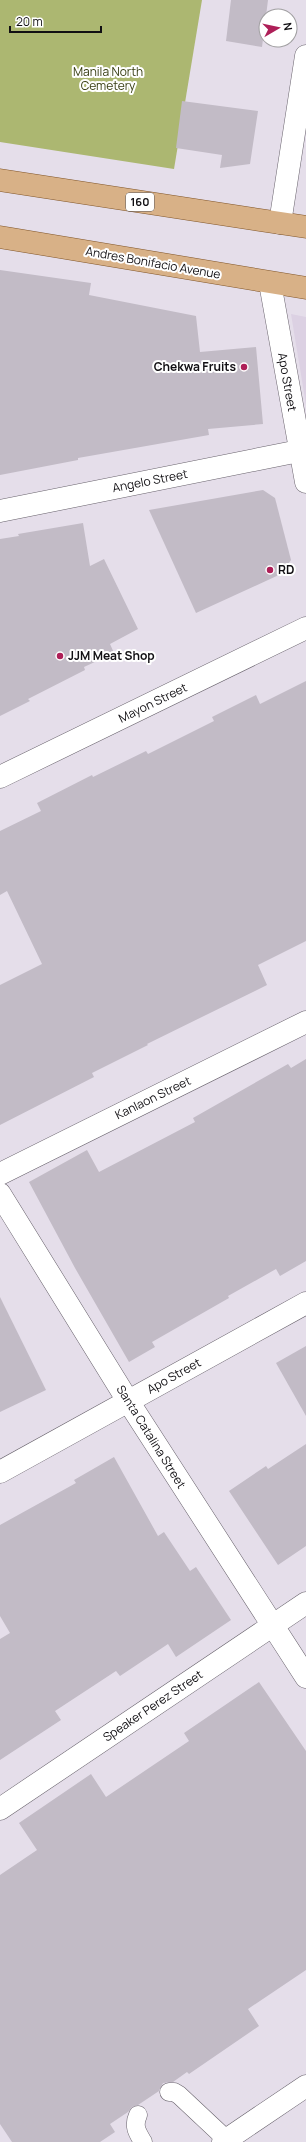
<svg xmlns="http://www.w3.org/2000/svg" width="306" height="2142" font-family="Manrope,sans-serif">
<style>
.built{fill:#dcd1e3}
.green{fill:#acb771}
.building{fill:#c2bbc6}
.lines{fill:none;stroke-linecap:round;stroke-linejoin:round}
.lane-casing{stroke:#67616b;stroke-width:19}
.street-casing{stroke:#67616b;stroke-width:23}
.secondary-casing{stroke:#67616b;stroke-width:23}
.primary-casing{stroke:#81562a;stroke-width:23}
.lane{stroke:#fff;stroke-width:18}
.street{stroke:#fff;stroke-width:22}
.secondary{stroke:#fff;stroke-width:22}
.primary{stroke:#d8b187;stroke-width:22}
.poi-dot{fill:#ae1f58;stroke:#fff;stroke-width:1.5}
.labels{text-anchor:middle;stroke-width:4;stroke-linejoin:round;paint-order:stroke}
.shield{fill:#fff;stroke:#58575a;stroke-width:1}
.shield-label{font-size:11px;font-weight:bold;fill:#110f13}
.park-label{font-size:12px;fill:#373d12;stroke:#fff}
.street-label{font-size:12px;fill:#110f13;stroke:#fff}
.poi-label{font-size:12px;font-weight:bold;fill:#110f13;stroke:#fff;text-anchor:start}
</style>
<rect width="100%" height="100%" fill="#e5deea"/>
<path class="built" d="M 291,314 L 306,317 L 306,405 Z"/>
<path class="green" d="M 0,0 L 202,0 L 174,169 L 0,142 Z"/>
<g class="building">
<path d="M 231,0 L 268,0 L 262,47 L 226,41 Z"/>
<path d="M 182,101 L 258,111 L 250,164 L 220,168 L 222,155 L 176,148 Z"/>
<path d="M 0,270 L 91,283 L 89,295 L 196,316 L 200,352 L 256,347 L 263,424 L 208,429 L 209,435 L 78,458 L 78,460 L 0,475 Z"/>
<path d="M 263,490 L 275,498 L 291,560 L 281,574 L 196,613 L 149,510 Z"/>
<path d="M 83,523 L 90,566 L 104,559 L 138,629 L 110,644 L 114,653 L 84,667 L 85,670 L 28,699 L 30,701 L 0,716 L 0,539 L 19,536 L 18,534 Z"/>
<path d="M 306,681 L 306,941 L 258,965 L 267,985 L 147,1044 L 148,1045 L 92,1073 L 94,1077 L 0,1125 L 0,985 L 42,964 L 7,891 L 0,895 L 0,831 L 41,811 L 37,803 L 92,775 L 93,777 L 146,751 L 148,754 L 214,721 L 212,717 L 256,695 L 260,704 Z"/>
<path d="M 306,1059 L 306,1261 L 280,1276 L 276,1269 L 228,1296 L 229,1298 L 152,1342 L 155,1347 L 129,1362 L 75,1268 L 29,1182 L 87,1150 L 99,1172 L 195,1122 L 193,1118 L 288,1064 L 291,1068 Z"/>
<path d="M 0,1297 L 46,1390 L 0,1412 Z"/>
<path d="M 306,1346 L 306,1416 L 276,1363 Z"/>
<path d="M 306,1444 L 306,1546 L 278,1565 L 229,1491 L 266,1466 L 268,1469 Z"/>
<path d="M 114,1457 L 158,1536 L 164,1532 L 190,1571 L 196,1567 L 231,1620 L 176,1657 L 168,1644 L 120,1676 L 116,1671 L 55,1711 L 61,1720 L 0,1760 L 0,1639 L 10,1633 L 0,1616 L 0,1525 L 76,1483 L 74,1480 Z"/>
<path d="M 259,1682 L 306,1751 L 306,1970 L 248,2009 L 259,2026 L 189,2074 L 187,2072 L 173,2082 L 163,2083 L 159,2091 L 138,2105 L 132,2107 L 128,2112 L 110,2124 L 115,2132 L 100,2142 L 12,2142 L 0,2124 L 0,1875 L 37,1850 L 19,1823 L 91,1774 L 106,1797 L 189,1741 L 184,1733 Z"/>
</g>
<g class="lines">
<g class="lane-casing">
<g id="lane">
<path d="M 169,2092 L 174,2092 L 179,2095 L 227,2140"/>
<path d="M 138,2115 C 133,2126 137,2132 143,2142"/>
</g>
</g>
<g class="street-casing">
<g id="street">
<path d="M 280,223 L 306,56"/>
<path d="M 270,283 L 306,482"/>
<path d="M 0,511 L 299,451"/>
<path d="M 0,1174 L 306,1022"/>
<path d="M 0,1194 L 128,1401 L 306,1677"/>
<path d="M 0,1472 L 306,1303"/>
<path d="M 0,1809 L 306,1603"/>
</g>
</g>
<g class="secondary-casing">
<g id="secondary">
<path d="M 0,777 L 306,628"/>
<path d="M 223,2142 L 306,2086"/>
</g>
</g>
<g class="primary-casing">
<g id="primary">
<path d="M 0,180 L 306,227"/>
<path d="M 0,237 L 306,288"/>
</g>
</g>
<use href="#lane" class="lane"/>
<use href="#street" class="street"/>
<use href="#secondary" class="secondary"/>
<use href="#primary" class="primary"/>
</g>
<g class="poi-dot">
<circle cx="244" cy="367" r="4"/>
<circle cx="270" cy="570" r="4"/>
<circle cx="60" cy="656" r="4"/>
</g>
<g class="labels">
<rect class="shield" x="126" y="193" width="28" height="18" rx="3"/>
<g class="shield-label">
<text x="140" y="206">160</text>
</g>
<g class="park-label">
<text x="108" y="76">Manila North<tspan x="108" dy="14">Cemetery</tspan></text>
</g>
<g class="street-label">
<text transform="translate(153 263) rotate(10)" y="4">Andres Bonifacio Avenue</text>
<text transform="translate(287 382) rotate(80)" y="4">Apo Street</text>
<text transform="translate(150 481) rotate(-11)" y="4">Angelo Street</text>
<text transform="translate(153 703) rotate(-26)" y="4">Mayon Street</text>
<text transform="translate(153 1098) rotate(-26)" y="4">Kanlaon Street</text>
<text transform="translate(174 1376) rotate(-29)" y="4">Apo Street</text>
<text transform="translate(151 1437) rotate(58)" y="4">Santa Catalina Street</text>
<text transform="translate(153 1706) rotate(-34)" y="4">Speaker Perez Street</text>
</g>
<g class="poi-label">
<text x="236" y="371" text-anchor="end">Chekwa Fruits</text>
<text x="278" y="574">RD</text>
<text x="68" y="660">JJM Meat Shop</text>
</g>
</g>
<g transform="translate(278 28) rotate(81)"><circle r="19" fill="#ffffff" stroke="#a09fa1"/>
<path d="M0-3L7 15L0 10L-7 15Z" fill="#ae1f58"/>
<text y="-6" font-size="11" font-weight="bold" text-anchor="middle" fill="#110f13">N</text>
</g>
<path d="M10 26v6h91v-6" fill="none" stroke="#110f13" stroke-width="2"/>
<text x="16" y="26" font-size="12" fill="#110f13" stroke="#ffffff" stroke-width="3" paint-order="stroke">20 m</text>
</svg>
